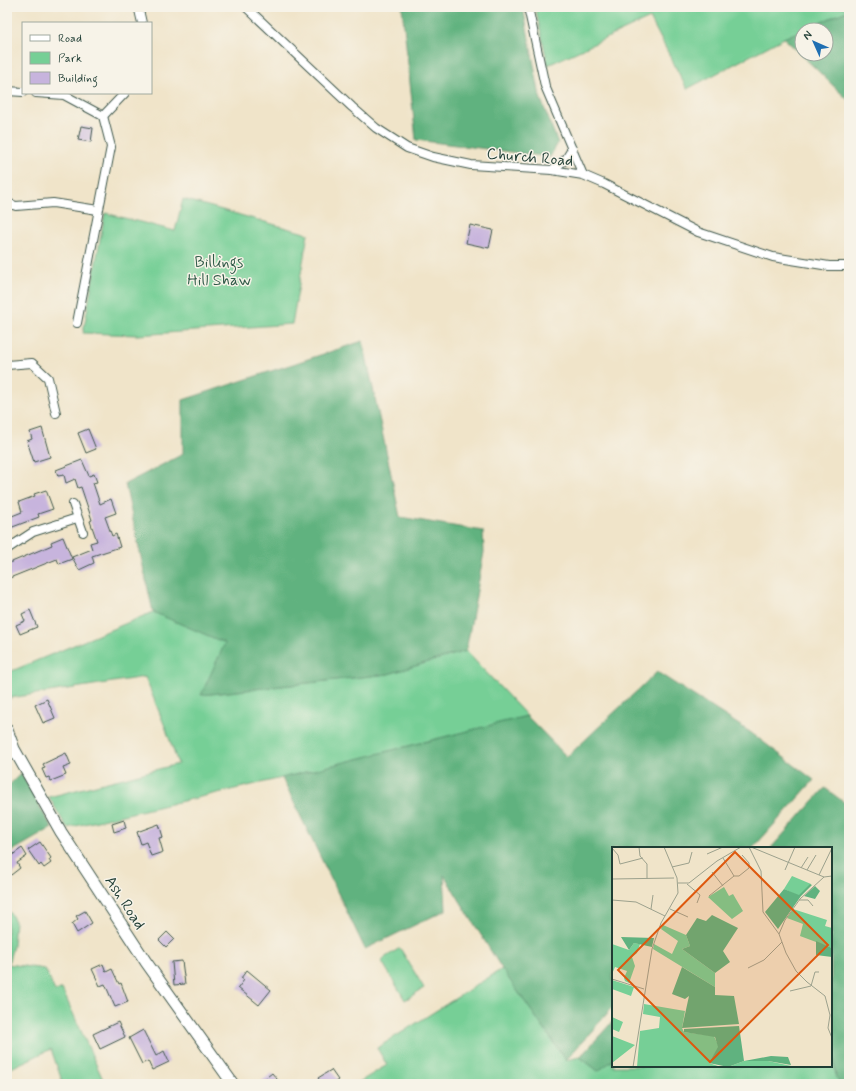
<svg xmlns="http://www.w3.org/2000/svg" width="856" height="1091" font-family="Mynerve,sans-serif">
<style>
.green{fill:#76cf96;stroke:#4a8665}
.forest{fill:#60b27f;stroke:#40785a}
.building{fill:#c7b4dd}
.lines{fill:none;stroke-linecap:round;stroke-linejoin:round}
.minor-casing{stroke:#3e564a;stroke-width:10}
.tertiary-casing{stroke:#3e564a;stroke-width:13}
.minor{stroke:#fff;stroke-width:8}
.tertiary{stroke:#fff;stroke-width:11}
.labels{text-anchor:middle;stroke-width:3;stroke-linejoin:round;paint-order:stroke}
.street-label{font-size:16px;fill:#1f3d34;stroke:#f7f3e8}
.park-label{font-size:16px;fill:#305a48;stroke:#f7f3e8}
.inset-road{fill:none;stroke:#9ca18d;stroke-width:1}
.view{fill:#de580e;fill-opacity:0.15;stroke:#de580e;stroke-width:2}
.inset-edge{fill:none;stroke:#1f3d34;stroke-width:2}
</style>
<rect width="100%" height="100%" fill="#f7f3e8"/>
<filter id="ink" filterUnits="userSpaceOnUse"><feTurbulence type="fractalNoise" baseFrequency=".025" numOctaves="2"/><feDisplacementMap in="SourceGraphic" scale="8" xChannelSelector="R" yChannelSelector="G"/><feConvolveMatrix kernelMatrix="1 2 1 2 8 2 1 2 1" color-interpolation-filters="sRGB"/></filter>
<filter id="wash" filterUnits="userSpaceOnUse"><feTurbulence type="fractalNoise" baseFrequency=".012" numOctaves="4" result="noise"/><feDisplacementMap in="SourceGraphic" scale="16" xChannelSelector="R" yChannelSelector="G"/><feGaussianBlur stdDeviation="0.9" result="paint"/><feColorMatrix in="noise" values="0 0 0 0 0 0 0 0 0 0 0 0 0 0 0 0 0 1.4 0 .05"/><feComposite in="paint" operator="in"/></filter>
<g filter="url(#wash)">
<rect width="100%" height="100%" fill="#f0e4c9"/>
<g class="green">
<path d="M 535,7 L 849,7 L 849,10 L 784,38 L 687,89 L 650,18 L 548,65 Z"/>
<path d="M 183,199 L 308,234 L 292,324 L 138,335 L 83,333 L 105,213 L 175,231 Z"/>
<path d="M 153,612 L 226,643 L 202,695 L 388,674 L 466,651 L 527,716 L 282,778 L 67,828 L 49,797 L 178,764 L 166,729 L 145,677 L 10,698 L 7,688 L 7,673 Z"/>
<path d="M 7,908 L 15,921 L 13,946 L 8,964 L 45,969 L 55,991 L 62,989 L 105,1084 L 63,1084 L 51,1049 L 7,1070 Z"/>
<path d="M 400,948 L 424,988 L 405,1000 L 381,960 Z"/>
<path d="M 502,969 L 566,1060 L 580,1057 L 598,1071 L 613,1060 L 613,1066 L 831,1066 L 831,1032 L 836,1078 L 841,1084 L 356,1084 L 387,1065 L 377,1048 Z"/>
</g>
<g class="forest">
<path d="M 402,7 L 523,7 L 540,97 L 558,143 L 550,157 L 416,140 Z"/>
<path d="M 849,10 L 849,101 L 784,38 L 802,30 L 802,54 L 826,54 L 826,30 L 803,30 Z"/>
<path d="M 363,341 L 400,517 L 483,531 L 484,552 L 466,651 L 388,674 L 201,695 L 225,643 L 153,612 L 125,484 L 183,454 L 183,400 Z"/>
<path d="M 657,672 L 750,732 L 814,780 L 753,848 L 613,848 L 613,1007 L 566,1060 L 502,969 L 444,875 L 446,910 L 365,949 L 282,778 L 527,716 L 567,757 Z"/>
<path d="M 21,773 L 52,828 L 7,854 L 7,787 Z"/>
<path d="M 825,788 L 849,806 L 849,1084 L 841,1084 L 836,1078 L 831,1032 L 831,848 L 771,848 Z"/>
<path d="M 613,1021 L 613,1060 L 598,1071 L 580,1057 Z"/>
</g>
<g id="blocks">
<g class="building">
<path d="M 81,126 L 93,128 L 91,142 L 78,140 Z"/>
<path d="M 470,225 L 493,230 L 489,248 L 466,243 Z"/>
<path d="M 42,428 L 50,457 L 34,462 L 27,441 L 32,439 L 30,432 Z"/>
<path d="M 88,429 L 96,449 L 86,453 L 78,433 Z"/>
<path d="M 82,460 L 89,476 L 94,474 L 97,482 L 93,483 L 100,504 L 111,499 L 116,513 L 105,517 L 112,536 L 116,534 L 120,547 L 92,556 L 94,563 L 79,570 L 72,557 L 92,549 L 90,543 L 97,541 L 90,521 L 92,520 L 81,487 L 78,488 L 75,479 L 66,483 L 64,475 L 58,476 L 56,470 Z"/>
<path d="M 46,490 L 53,509 L 38,514 L 39,517 L 10,528 L 7,518 L 22,512 L 19,502 L 35,496 L 34,494 Z"/>
<path d="M 63,537 L 72,559 L 59,564 L 57,559 L 7,579 L 7,564 L 52,545 L 51,542 Z"/>
<path d="M 30,610 L 37,627 L 20,634 L 16,625 L 25,621 L 22,614 Z"/>
<path d="M 47,699 L 55,718 L 43,723 L 35,705 Z"/>
<path d="M 66,753 L 71,765 L 63,768 L 66,775 L 51,781 L 49,777 L 46,778 L 42,769 L 45,768 L 43,764 Z"/>
<path d="M 124,820 L 126,828 L 114,832 L 112,824 Z"/>
<path d="M 159,824 L 163,837 L 159,838 L 163,852 L 151,856 L 146,842 L 141,844 L 137,832 Z"/>
<path d="M 40,842 L 51,858 L 49,860 L 51,863 L 44,868 L 41,864 L 39,866 L 28,850 Z"/>
<path d="M 22,848 L 27,856 L 17,863 L 20,868 L 11,875 L 7,870 L 7,859 Z"/>
<path d="M 85,911 L 92,923 L 77,933 L 72,924 L 78,919 L 76,916 Z"/>
<path d="M 167,932 L 174,939 L 166,947 L 159,940 Z"/>
<path d="M 182,961 L 185,984 L 174,985 L 172,962 Z"/>
<path d="M 103,964 L 106,972 L 112,969 L 119,984 L 121,983 L 128,1002 L 115,1007 L 105,984 L 100,986 L 92,969 Z"/>
<path d="M 247,970 L 271,990 L 259,1005 L 238,988 L 244,980 L 241,978 Z"/>
<path d="M 118,1022 L 125,1037 L 100,1049 L 93,1034 Z"/>
<path d="M 143,1030 L 156,1056 L 164,1051 L 169,1062 L 152,1070 L 148,1061 L 142,1064 L 129,1038 Z"/>
<path d="M 331,1070 L 338,1080 L 333,1084 L 322,1084 L 318,1078 Z"/>
<path d="M 272,1073 L 281,1084 L 258,1084 Z"/>
</g>
</g>
</g>
<g filter="url(#ink)">
<use href="#blocks" fill-opacity="0" stroke="#3e564a" stroke-width="1"/>
<g class="lines">
<g class="minor-casing">
<g id="minor">
<path d="M 137,7 L 139,10 L 142,23"/>
<path d="M 246,7 L 352,107 L 376,128 L 407,148 L 433,157 L 471,165 L 552,170 L 583,175 L 604,184 L 698,232 L 773,257 L 829,266 L 849,266"/>
<path d="M 528,7 L 545,86 L 583,175"/>
<path d="M 7,91 L 23,92"/>
<path d="M 36,93 L 64,95 L 103,116 L 111,147 L 77,323"/>
<path d="M 103,116 L 125,93"/>
<path d="M 552,170 L 566,159 L 572,149"/>
<path d="M 7,203 L 16,206 L 53,203 L 98,210"/>
<path d="M 7,365 L 32,363 L 48,378 L 56,413"/>
<path d="M 73,504 L 83,532"/>
<path d="M 7,549 L 33,532 L 77,518"/>
</g>
</g>
<g class="tertiary-casing">
<path id="tertiary" d="M 7,730 L 14,749 L 61,832 L 146,962 L 233,1084"/>
</g>
<use href="#minor" class="minor"/>
<use href="#tertiary" class="tertiary"/>
</g>
</g>
<g class="labels">
<g class="street-label">
<text transform="translate(530 156) rotate(5)" y="6">Church Road</text>
<text transform="translate(126 902) rotate(57)" y="6">Ash Road</text>
</g>
<g class="park-label">
<text x="219" y="267">Billings<tspan x="219" dy="18">Hill Shaw</tspan></text>
</g>
</g>
<g transform="translate(612 847)">
<rect width="220" height="220" fill="#f0e4c9"/>
<path d="M 180,29 L 199,37 L 187,49 L 172,42 ZM 112,40 L 117,49 L 121,47 L 131,64 L 120,72 L 96,50 ZM 181,62 L 215,73 L 213,79 L 220,81 L 220,101 L 188,89 L 191,77 L 175,71 ZM 51,78 L 74,88 L 78,99 L 70,102 L 103,126 L 103,140 L 41,102 L 42,97 L 60,107 L 66,94 L 49,82 ZM 22,96 L 28,97 L 25,106 L 20,110 L 23,119 L 17,136 L 13,134 L 12,131 L 15,124 L 3,120 L 0,127 L 0,97 L 17,103 ZM 0,133 L 22,140 L 19,149 L 0,142 ZM 32,157 L 73,164 L 70,181 L 72,185 L 102,189 L 107,200 L 97,216 L 109,220 L 25,220 L 28,184 L 47,181 L 48,170 L 31,167 ZM 0,170 L 11,175 L 7,185 L 0,182 ZM 0,189 L 23,198 L 0,216 ZM 132,214 L 156,214 L 184,220 L 116,220 Z" fill="#76cf96"/>
<path d="M 198,37 L 200,38 L 189,49 L 166,82 L 153,65 L 172,42 L 187,48 ZM 203,39 L 208,44 L 203,52 L 192,49 ZM 100,68 L 126,81 L 111,104 L 118,115 L 103,126 L 70,102 L 78,99 L 74,88 L 85,71 L 94,74 ZM 9,90 L 42,91 L 40,100 L 22,96 L 17,103 ZM 204,94 L 220,101 L 220,110 L 204,108 ZM 70,120 L 103,140 L 103,148 L 122,149 L 127,177 L 70,181 L 77,149 L 73,152 L 60,147 ZM 127,179 L 132,214 L 159,209 L 176,210 L 179,218 L 156,214 L 132,214 L 116,220 L 97,216 L 106,200 L 103,190 L 72,185 L 72,182 Z" fill="#60b27f"/>
<path class="inset-road" d="M 27,0 L 28,9 L 35,17 L 35,32M 137,0 L 149,24 L 151,65 L 167,87 L 174,106 L 184,124 L 195,135 L 213,149 L 218,168 L 216,181 L 220,191M 139,0 L 212,30 L 220,29M 0,1 L 6,8 L 8,17 L 31,11M 95,7 L 111,0M 111,11 L 122,29M 60,20 L 77,16 L 80,5M 189,21 L 196,10M 173,23 L 183,0M 195,23 L 204,8M 100,25 L 111,39M 207,28 L 220,1M 122,29 L 127,29 L 137,21 L 137,16 L 130,8M 0,32 L 62,31M 66,36 L 77,36 L 105,14 L 129,0M 75,37 L 88,48 L 85,56M 97,49 L 122,29M 0,53 L 24,55 L 53,69M 187,53 L 196,53 L 201,59M 39,62 L 41,48M 58,62 L 76,70M 167,87 L 173,73 L 188,52 L 212,30M 136,121 L 152,113 L 170,95M 0,132 L 32,142M 199,139 L 203,125 L 207,125M 178,144 L 199,139M 21,220 L 40,102 L 49,76 L 66,46 L 65,31 L 52,0"/>
<path class="view" d="M 123,5 L 216,98 L 98,215 L 6,123 Z"/>
<rect width="220" height="220" class="inset-edge"/>
</g>
<rect width="856" height="1091" fill="none" stroke="#f7f3e8" stroke-width="24"/>
<rect x="22" y="22" width="130" height="72" fill="#f7f3e8" stroke="#a1aaa0"/>
<rect x="30" y="35" width="20" height="6" fill="#ffffff" stroke="#a1aaa0"/>
<text x="58" y="42" font-size="12" fill="#1f3d34">Road</text>
<rect x="30" y="52" width="20" height="12" fill="#76cf96" stroke="#a1aaa0"/>
<text x="58" y="62" font-size="12" fill="#1f3d34">Park</text>
<rect x="30" y="72" width="20" height="12" fill="#c7b4dd" stroke="#a1aaa0"/>
<text x="58" y="82" font-size="12" fill="#1f3d34">Building</text>
<g transform="translate(814 42) rotate(315)"><circle r="19" fill="#f7f3e8" stroke="#a1aaa0"/>
<path d="M0-3L7 15L0 10L-7 15Z" fill="#1f6fb2"/>
<text y="-6" font-size="11" font-weight="bold" text-anchor="middle" fill="#1f3d34">N</text>
</g>
</svg>
